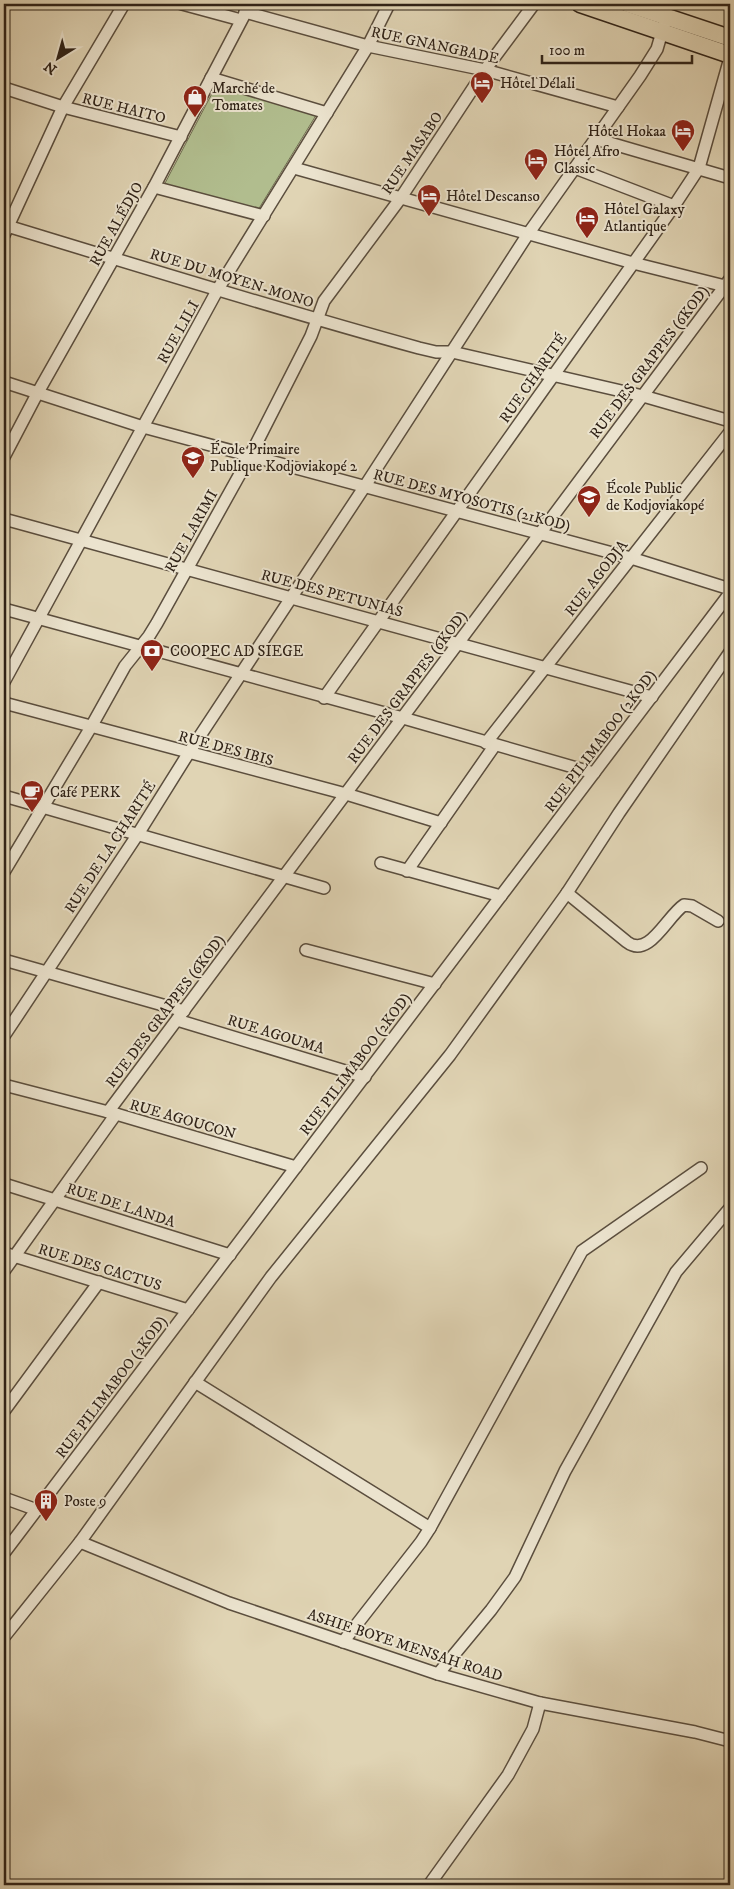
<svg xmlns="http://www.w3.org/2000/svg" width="734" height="1889" font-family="'IM FELL DW Pica',serif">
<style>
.green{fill:#b1bd8e;stroke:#707052}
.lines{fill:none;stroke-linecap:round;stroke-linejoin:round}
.minor-casing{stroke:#5b4e3e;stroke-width:14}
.highway-casing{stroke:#2f2217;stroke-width:19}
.minor{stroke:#ebe3ce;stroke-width:11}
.highway{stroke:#e0d4b4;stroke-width:16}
.labels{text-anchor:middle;stroke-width:4;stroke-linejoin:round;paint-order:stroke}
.street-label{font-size:15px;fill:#2f2217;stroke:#ebe3ce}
.poi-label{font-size:15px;fill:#2f2217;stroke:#ebe3ce;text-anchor:start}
</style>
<rect width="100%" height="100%" fill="#e0d4b4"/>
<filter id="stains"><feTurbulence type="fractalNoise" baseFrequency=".004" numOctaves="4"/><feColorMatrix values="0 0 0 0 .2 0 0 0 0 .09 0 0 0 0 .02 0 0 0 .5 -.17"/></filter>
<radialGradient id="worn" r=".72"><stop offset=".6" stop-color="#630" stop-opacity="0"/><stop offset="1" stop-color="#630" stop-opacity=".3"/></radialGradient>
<path class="green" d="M 218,82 L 318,112 L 258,210 L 163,187 Z"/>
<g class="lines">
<g class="minor-casing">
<g id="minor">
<path d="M 182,4 L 241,20"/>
<path d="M 245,12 L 368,46 L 485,70 L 618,107"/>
<path d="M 211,78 L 327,113"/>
<path d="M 4,88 L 63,107 L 181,137"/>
<path d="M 596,139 L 730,178"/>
<path d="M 294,168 L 633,263 L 725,286"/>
<path d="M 575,168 L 674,206"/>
<path d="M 154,187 L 264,216"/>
<path d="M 4,225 C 142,267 280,310 419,348 L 436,352 L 452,352 L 643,396 L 730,421"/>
<path d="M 4,235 L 63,107 L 124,4"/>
<path d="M 4,382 L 143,427 L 631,558 L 730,589"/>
<path d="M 4,457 L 37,394 L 154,187 L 250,4"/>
<path d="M 4,519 L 652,697"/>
<path d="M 4,609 L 403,718 L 594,773"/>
<path d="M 4,682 L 218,289 L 368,46 L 389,4"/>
<path d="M 324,698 L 674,206 L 699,168 L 730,58"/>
<path d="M 4,703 L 346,794 L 441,823"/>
<path d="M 486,743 L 730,432"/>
<path d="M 4,796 L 324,888"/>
<path d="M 381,863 L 501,896"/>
<path d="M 407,871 L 495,745"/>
<path d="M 4,872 L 91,727 L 125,666 L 149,636 L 157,623 L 250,456 L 311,336 L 324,301 L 400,199 L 485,70 L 534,4"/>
<path d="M 567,893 L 627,942 C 649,959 667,916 684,905 L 692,906 L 718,921"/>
<path d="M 306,950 L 435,984"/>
<path d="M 4,960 L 184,1011"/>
<path d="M 177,1020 L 365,1077"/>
<path d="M 4,1036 L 138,834 L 188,754 L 365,486 L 528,234 L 640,76 L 657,49 L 664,25"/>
<path d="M 4,1085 L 116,1114 L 296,1167"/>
<path d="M 108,1112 L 730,279"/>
<path d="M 4,1184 L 230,1255"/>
<path d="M 4,1253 L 188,1310"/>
<path d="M 4,1271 L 116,1114"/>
<path d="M 195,1382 L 430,1528 L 421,1542 L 343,1642"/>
<path d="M 4,1411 L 99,1282"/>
<path d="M 4,1498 L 37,1510"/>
<path d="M 430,1528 L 582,1251 L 701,1168"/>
<path d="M 80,1542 L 229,1603 L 438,1674 L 540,1703 L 695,1732 L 730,1741"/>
<path d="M 4,1553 L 730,593"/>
<path d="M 4,1637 L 80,1542 L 271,1277 L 450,1055 L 567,893 L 619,813 L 730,652"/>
<path d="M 438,1674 L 491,1610 L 515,1577 L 565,1471 L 676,1272 L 730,1208"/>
<path d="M 429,1885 L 508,1775 L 533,1729 L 540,1703"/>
</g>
</g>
<g class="highway-casing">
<g id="highway">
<path d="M 580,4 L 730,55"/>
<path d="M 628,4 L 730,38"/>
</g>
</g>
<use href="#minor" class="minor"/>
<use href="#highway" class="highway"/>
</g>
<defs>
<g id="hotel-pin" transform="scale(1.25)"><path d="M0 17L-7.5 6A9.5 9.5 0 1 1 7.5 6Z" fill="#8f2418" stroke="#ebe3ce"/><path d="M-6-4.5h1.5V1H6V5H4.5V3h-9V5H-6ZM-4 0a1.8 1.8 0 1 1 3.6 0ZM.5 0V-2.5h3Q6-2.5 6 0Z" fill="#fff"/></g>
<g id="shop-pin" transform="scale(1.25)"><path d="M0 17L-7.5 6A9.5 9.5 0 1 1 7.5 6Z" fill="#8f2418" stroke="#ebe3ce"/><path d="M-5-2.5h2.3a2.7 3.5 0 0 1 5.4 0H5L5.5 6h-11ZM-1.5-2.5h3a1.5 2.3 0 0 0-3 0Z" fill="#fff"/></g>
<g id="school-pin" transform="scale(1.25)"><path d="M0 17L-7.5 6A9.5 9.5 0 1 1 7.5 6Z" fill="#8f2418" stroke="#ebe3ce"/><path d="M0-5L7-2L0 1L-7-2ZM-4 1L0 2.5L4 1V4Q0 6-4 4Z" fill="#fff"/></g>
<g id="bank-pin" transform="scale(1.25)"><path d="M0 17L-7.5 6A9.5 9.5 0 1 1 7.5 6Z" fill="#8f2418" stroke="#ebe3ce"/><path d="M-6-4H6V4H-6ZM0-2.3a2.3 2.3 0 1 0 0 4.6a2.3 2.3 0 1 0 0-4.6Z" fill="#fff"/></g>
<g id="cafe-pin" transform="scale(1.25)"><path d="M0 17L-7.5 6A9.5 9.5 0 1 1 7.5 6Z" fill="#8f2418" stroke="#ebe3ce"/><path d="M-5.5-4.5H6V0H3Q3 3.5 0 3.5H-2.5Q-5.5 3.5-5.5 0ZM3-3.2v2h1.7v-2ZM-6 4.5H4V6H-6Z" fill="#fff"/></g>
<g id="building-pin" transform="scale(1.25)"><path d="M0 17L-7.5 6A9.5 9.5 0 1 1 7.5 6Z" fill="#8f2418" stroke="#ebe3ce"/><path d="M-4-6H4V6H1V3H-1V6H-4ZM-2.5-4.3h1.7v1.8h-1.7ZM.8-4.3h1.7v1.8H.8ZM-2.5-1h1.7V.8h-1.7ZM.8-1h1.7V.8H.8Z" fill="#fff"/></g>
</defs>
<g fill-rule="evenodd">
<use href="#hotel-pin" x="482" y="83"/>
<use href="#shop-pin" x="195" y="97"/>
<use href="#hotel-pin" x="683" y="131"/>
<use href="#hotel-pin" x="536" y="160"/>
<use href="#hotel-pin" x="429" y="196"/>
<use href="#hotel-pin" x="587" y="218"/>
<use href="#school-pin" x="193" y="458"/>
<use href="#school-pin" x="589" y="497"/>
<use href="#bank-pin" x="152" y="651"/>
<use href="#cafe-pin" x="32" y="792"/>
<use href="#building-pin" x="46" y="1501"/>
</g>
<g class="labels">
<g class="street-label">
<text transform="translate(435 45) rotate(12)" y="5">RUE GNANGBADE</text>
<text transform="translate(124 108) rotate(14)" y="5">RUE HAITO</text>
<text transform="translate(412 153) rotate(-56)" y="5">RUE MASABO</text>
<text transform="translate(116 224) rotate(-61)" y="5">RUE ALÉDJO</text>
<text transform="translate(232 278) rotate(17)" y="5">RUE DU MOYEN-MONO</text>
<text transform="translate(178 332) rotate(-61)" y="5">RUE LILI</text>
<text transform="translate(649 362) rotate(-53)" y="5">RUE DES GRAPPES (6KOD)</text>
<text transform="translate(533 378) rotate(-55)" y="5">RUE CHARITÉ</text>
<text transform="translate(472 500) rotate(15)" y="5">RUE DES MYOSOTIS (21KOD)</text>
<text transform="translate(191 531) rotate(-61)" y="5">RUE LARIMI</text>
<text transform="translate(596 578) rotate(-52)" y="5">RUE AGODJA</text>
<text transform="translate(332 593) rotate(15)" y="5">RUE DES PETUNIAS</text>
<text transform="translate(407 687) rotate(-53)" y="5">RUE DES GRAPPES (6KOD)</text>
<text transform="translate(600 741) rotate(-53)" y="5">RUE PILIMABOO (2KOD)</text>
<text transform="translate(226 748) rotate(15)" y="5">RUE DES IBIS</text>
<text transform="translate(110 847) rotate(-57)" y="5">RUE DE LA CHARITÉ</text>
<text transform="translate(165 1011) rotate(-53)" y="5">RUE DES GRAPPES (6KOD)</text>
<text transform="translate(276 1034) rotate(17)" y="5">RUE AGOUMA</text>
<text transform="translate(355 1064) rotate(-53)" y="5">RUE PILIMABOO (2KOD)</text>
<text transform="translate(183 1119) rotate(16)" y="5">RUE AGOUCON</text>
<text transform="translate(121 1205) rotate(18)" y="5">RUE DE LANDA</text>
<text transform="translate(100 1267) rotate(17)" y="5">RUE DES CACTUS</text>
<text transform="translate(111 1387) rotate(-53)" y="5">RUE PILIMABOO (2KOD)</text>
<text transform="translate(405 1645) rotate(18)" y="5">ASHIE BOYE MENSAH ROAD</text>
</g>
<g class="poi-label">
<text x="500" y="88">Hôtel Délali</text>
<text x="212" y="93">Marché de<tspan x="212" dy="17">Tomates</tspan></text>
<text x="666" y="136" text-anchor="end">Hôtel Hokaa</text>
<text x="554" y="156">Hôtel Afro<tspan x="554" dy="17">Classic</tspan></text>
<text x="446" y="201">Hôtel Descanso</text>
<text x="604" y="214">Hôtel Galaxy<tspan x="604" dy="17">Atlantique</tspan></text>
<text x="210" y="454">École Primaire<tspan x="210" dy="17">Publique Kodjoviakopé 2</tspan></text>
<text x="606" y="493">École Public<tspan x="606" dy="17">de Kodjoviakopé</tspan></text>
<text x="170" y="656">COOPEC AD SIEGE</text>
<text x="50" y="797">Café PERK</text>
<text x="64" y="1506">Poste 9</text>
</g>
</g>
<rect width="734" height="1889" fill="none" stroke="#e0d4b4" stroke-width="20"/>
<rect x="5" y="5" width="724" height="1879" fill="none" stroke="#2f2217" stroke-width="2.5"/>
<rect x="10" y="10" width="714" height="1869" fill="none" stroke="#2f2217"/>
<g transform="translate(58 58) rotate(217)" stroke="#ebe3ce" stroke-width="4" paint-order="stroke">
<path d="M0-4L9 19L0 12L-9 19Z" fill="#2f2217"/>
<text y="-8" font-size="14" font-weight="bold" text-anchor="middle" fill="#2f2217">N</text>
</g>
<path d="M542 55v8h150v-8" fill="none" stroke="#2f2217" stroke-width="2.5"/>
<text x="549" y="55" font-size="15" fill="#2f2217" stroke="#ebe3ce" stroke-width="4" paint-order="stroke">100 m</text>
<rect width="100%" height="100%" filter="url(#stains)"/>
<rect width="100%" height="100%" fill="url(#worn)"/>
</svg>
